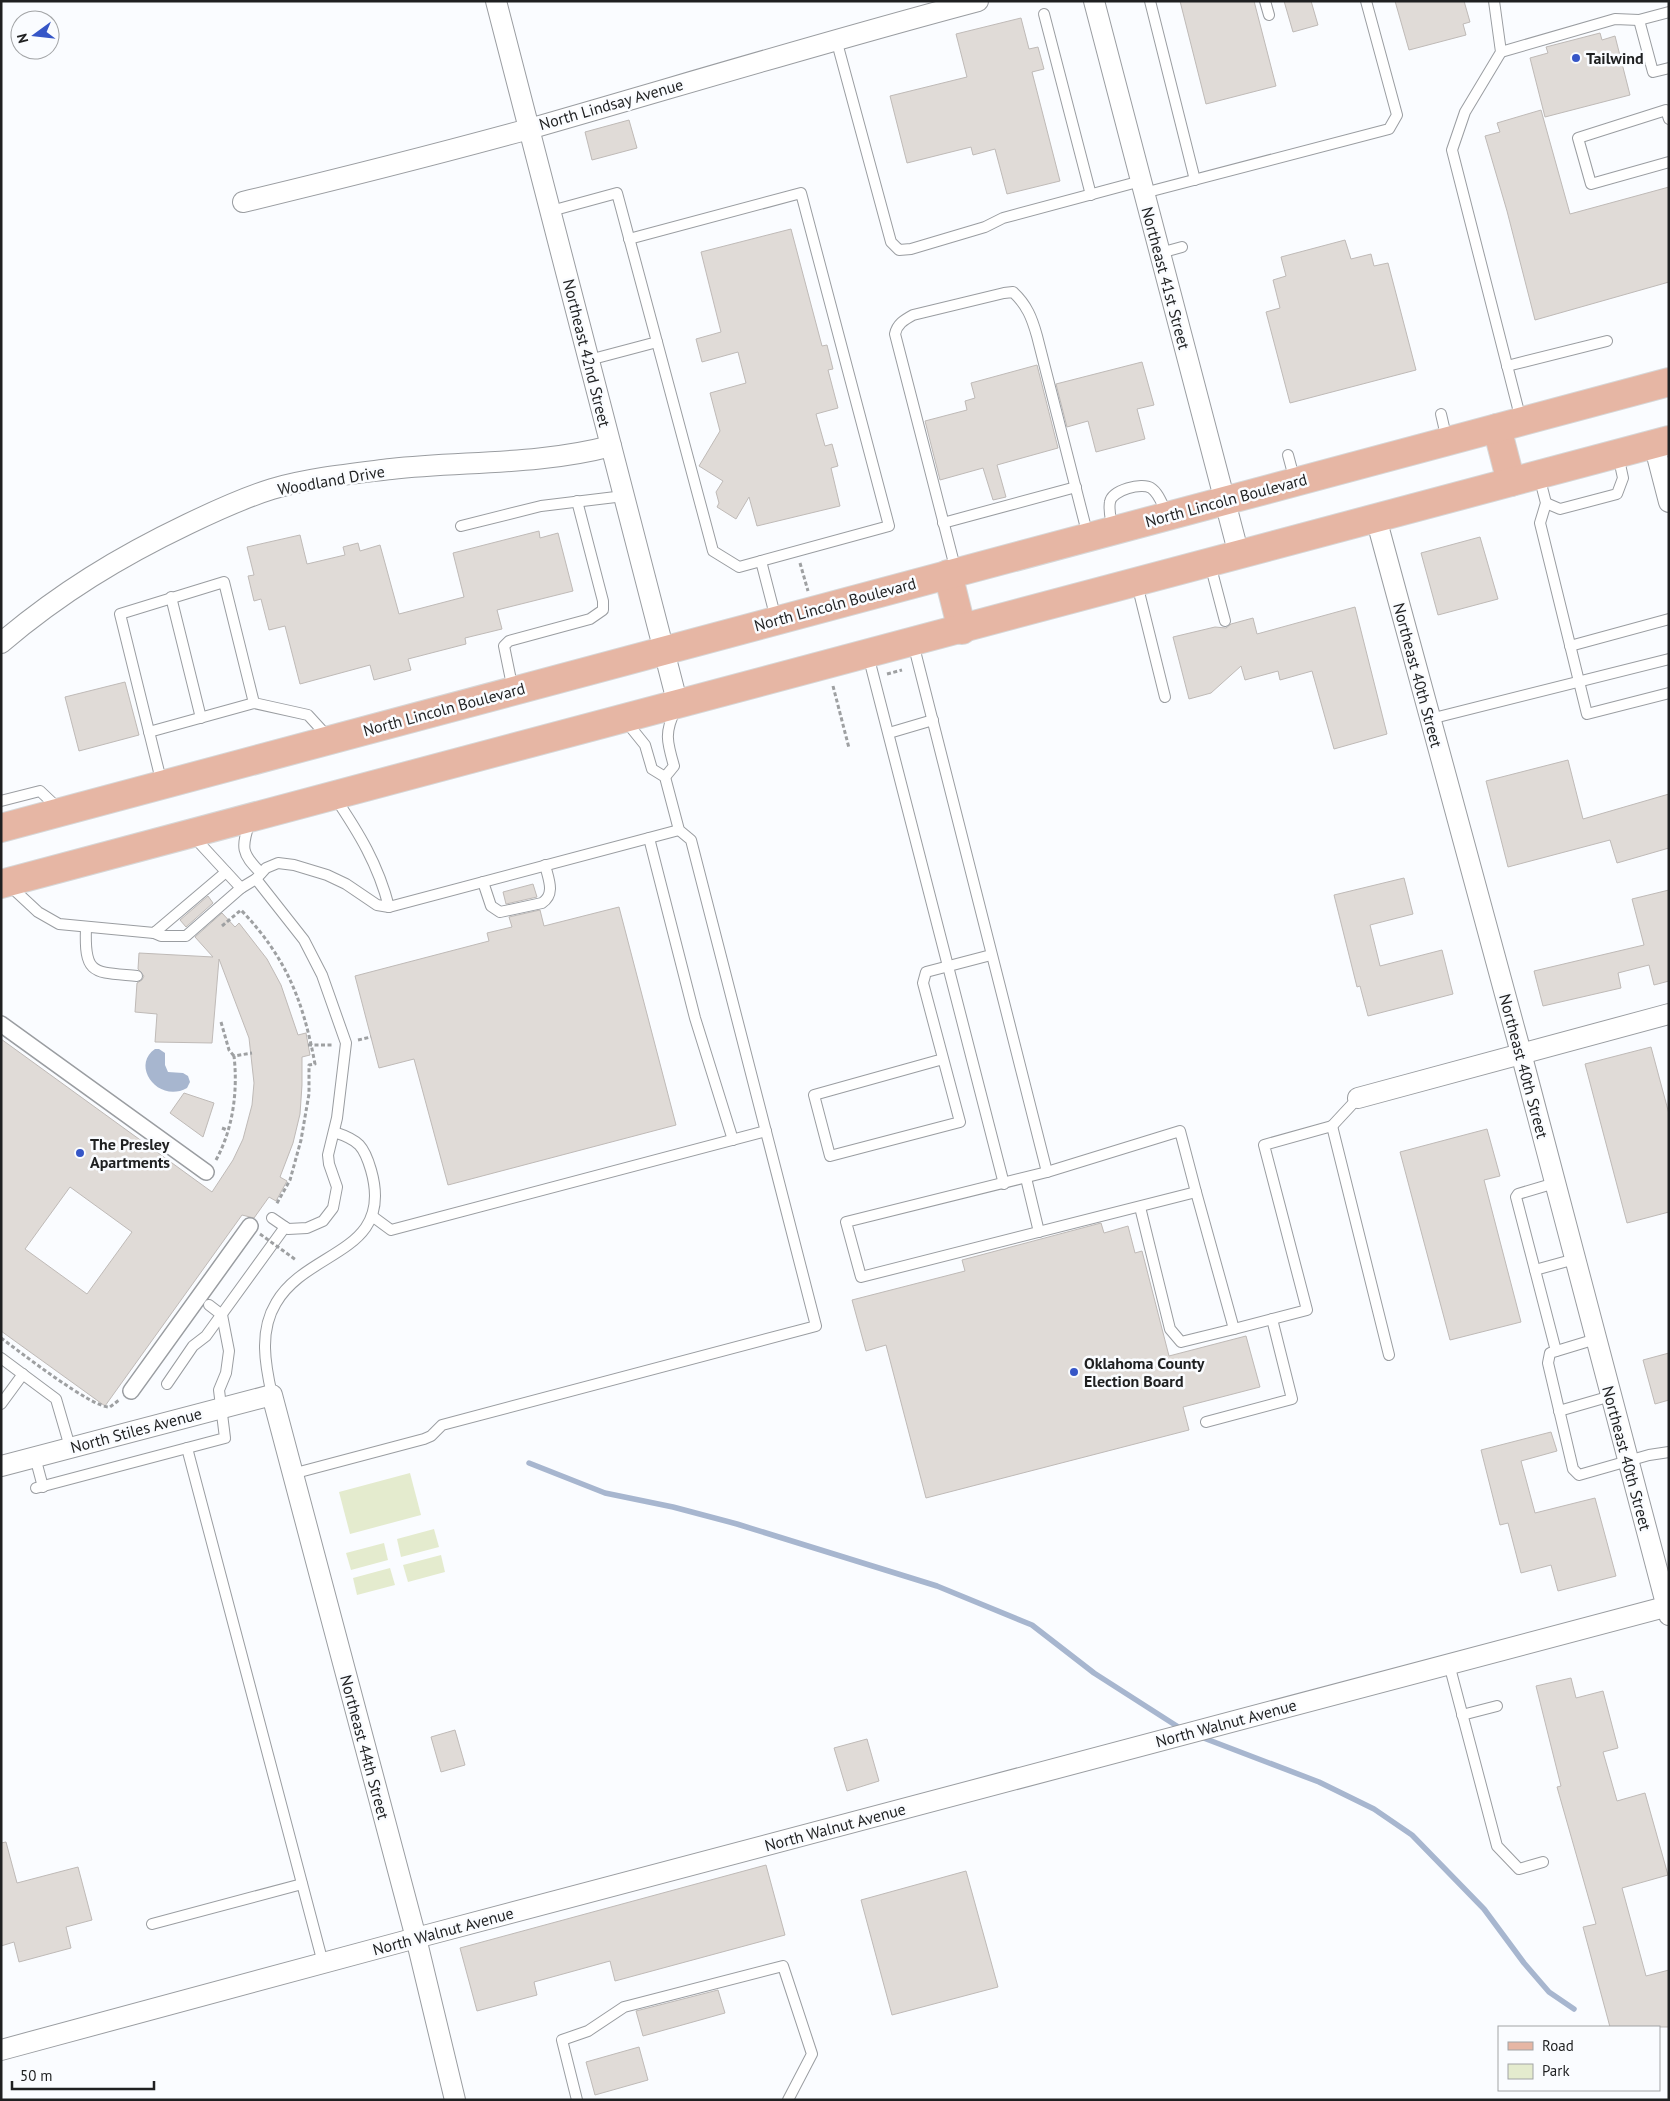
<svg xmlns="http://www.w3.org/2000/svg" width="1670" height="2101" font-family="'PT Sans',sans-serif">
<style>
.green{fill:#e4ebce}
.water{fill:#a7b6cf}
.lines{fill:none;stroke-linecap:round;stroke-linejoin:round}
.stream{stroke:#a7b6cf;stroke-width:5.5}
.building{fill:#e0dbd7;stroke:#bfbab7;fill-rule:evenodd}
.service-casing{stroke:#9a9da1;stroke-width:12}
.pedestrian-casing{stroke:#9a9da1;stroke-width:18}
.minor-casing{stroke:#9a9da1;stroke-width:22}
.primary-casing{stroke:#d7d7d7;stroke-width:30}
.path{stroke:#9ea0a2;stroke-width:3;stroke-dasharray:4 2.5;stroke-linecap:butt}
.service{stroke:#fff;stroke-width:10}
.pedestrian{stroke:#fff;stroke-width:15}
.minor{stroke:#fff;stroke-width:20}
.primary{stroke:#e6b6a4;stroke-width:28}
.path-bridge{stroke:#9ea0a2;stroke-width:3;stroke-dasharray:4 2.5;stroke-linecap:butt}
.poi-dot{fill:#3656c7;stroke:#fafcff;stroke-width:2}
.labels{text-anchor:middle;stroke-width:5;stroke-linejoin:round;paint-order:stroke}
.poi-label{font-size:16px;font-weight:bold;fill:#1f2021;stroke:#fafcff;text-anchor:start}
.street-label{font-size:16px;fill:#1f2021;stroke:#fafcff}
</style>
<rect width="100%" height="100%" fill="#fafcff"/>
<g class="green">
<path d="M 410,1473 L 421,1515 L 350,1534 L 339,1492 Z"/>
<path d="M 434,1529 L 439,1547 L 401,1557 L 397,1539 Z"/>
<path d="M 384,1543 L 388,1560 L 351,1570 L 346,1553 Z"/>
<path d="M 441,1555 L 445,1572 L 408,1582 L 403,1565 Z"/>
<path d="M 390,1568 L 395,1585 L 357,1595 L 353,1578 Z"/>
</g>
<path class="water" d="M 155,1049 L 159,1049 L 165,1053 L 165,1065 L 168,1072 L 183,1073 L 188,1076 L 190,1082 L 187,1088 C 159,1104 130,1066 155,1049 Z"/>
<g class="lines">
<g class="stream">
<path d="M 529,1463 L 605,1493 L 673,1507 L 737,1524 L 937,1586 L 1032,1625 L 1094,1673 L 1183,1730"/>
<path d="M 1201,1737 L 1319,1782 L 1374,1809 L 1412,1835 L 1484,1909 L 1524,1963 L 1549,1992 L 1574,2009"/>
</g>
</g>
<g class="building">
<path d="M 1180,1 L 1254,1 L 1276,86 L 1206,104 Z"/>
<path d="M 1284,1 L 1311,1 L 1318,25 L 1293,32 Z"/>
<path d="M 1395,1 L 1464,1 L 1470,22 L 1463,24 L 1466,35 L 1409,50 Z"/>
<path d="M 1021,18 L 1029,49 L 1038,47 L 1044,69 L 1032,72 L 1060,181 L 1007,194 L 995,149 L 973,155 L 971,147 L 907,163 L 890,96 L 967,77 L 956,34 Z"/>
<path d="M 1600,33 L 1602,40 L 1615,36 L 1630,95 L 1545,117 L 1530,58 L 1548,53 L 1546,47 Z"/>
<path d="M 1541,110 L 1570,214 L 1669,187 L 1669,282 L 1535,320 L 1507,211 L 1485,136 L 1500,132 L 1497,123 Z"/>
<path d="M 629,120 L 637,148 L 592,160 L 585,132 Z"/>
<path d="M 791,229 L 822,346 L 827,345 L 833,369 L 828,370 L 838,408 L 816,414 L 825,446 L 832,444 L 838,466 L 831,468 L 840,506 L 757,526 L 749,497 L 736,519 L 717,507 L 719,503 L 716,492 L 723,481 L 699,466 L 720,431 L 710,393 L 746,383 L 738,352 L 702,362 L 696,339 L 721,332 L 701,252 Z"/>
<path d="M 1345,240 L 1351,259 L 1371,254 L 1374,266 L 1388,263 L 1416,370 L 1290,403 L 1266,312 L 1280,308 L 1273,280 L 1286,276 L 1281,257 Z"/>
<path d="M 1142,362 L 1154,405 L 1137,409 L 1145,439 L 1096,452 L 1088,421 L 1067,427 L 1056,384 Z"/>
<path d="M 1037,365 L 1058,448 L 997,465 L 1006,497 L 993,500 L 983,468 L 940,480 L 925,421 L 967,410 L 965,401 L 975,398 L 971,383 Z"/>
<path d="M 539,531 L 540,538 L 558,533 L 573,591 L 497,610 L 502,629 L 465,638 L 466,644 L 408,659 L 411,670 L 374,680 L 370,665 L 300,684 L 285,626 L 269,630 L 261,599 L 254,601 L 248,576 L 254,575 L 247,547 L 300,535 L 307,564 L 345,555 L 343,547 L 358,543 L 360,551 L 380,545 L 399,614 L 464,597 L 453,553 Z"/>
<path d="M 1480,537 L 1498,599 L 1438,615 L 1421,553 Z"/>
<path d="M 1355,607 L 1387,734 L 1334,749 L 1312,671 L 1280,680 L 1278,671 L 1245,680 L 1241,666 L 1211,693 L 1189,699 L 1173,637 L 1215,627 L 1226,628 L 1231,624 L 1253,618 L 1257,634 Z"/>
<path d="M 125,682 L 139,735 L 79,751 L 65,697 Z"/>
<path d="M 1568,760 L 1583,819 L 1669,794 L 1669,848 L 1617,863 L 1610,840 L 1508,867 L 1486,781 Z"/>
<path d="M 1404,878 L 1413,914 L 1370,925 L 1380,966 L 1442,950 L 1453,994 L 1368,1016 L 1360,986 L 1357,987 L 1334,895 Z"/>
<path d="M 533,884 L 537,897 L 506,904 L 503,892 Z"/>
<path d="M 1669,890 L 1669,981 L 1654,985 L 1649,965 L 1618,973 L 1621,988 L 1543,1006 L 1534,971 L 1644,945 L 1632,899 Z"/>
<path d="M 208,896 L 213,903 L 186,927 L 180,920 Z"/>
<path d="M 619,907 L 676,1125 L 448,1185 L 414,1059 L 379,1068 L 355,976 L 489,941 L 487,933 L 512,927 L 509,917 L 540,910 L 544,926 Z"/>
<path d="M 222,913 L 235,927 L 239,923 L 267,959 L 281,985 L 298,1035 L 306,1033 L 310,1055 L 302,1057 L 302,1085 L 300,1114 L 293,1143 L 280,1177 L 287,1181 L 276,1201 L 269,1197 L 254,1218 L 242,1215 L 105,1406 L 1,1331 L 1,1039 L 212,1192 L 233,1160 L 243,1139 L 252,1105 L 254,1083 L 249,1038 L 219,959 L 212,1043 L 155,1042 L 157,1014 L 135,1012 L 137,983 L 142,980 L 144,976 L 138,969 L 139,953 L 213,957 L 195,937 ZM 70,1187 L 132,1232 L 87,1294 L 25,1249 Z"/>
<path d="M 1651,1047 L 1669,1114 L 1669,1212 L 1627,1223 L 1585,1064 Z"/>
<path d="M 184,1093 L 214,1103 L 203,1137 L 170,1113 Z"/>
<path d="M 1487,1129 L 1500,1176 L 1484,1180 L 1521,1322 L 1450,1340 L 1400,1152 Z"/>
<path d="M 1101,1223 L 1104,1233 L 1128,1226 L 1135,1253 L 1142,1251 L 1169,1356 L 1246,1336 L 1260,1387 L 1183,1407 L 1189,1430 L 926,1498 L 886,1345 L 866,1351 L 852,1300 L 965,1271 L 962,1260 Z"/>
<path d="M 1669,1353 L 1669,1400 L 1655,1404 L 1643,1360 Z"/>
<path d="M 1551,1432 L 1557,1451 L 1521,1461 L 1535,1513 L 1595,1498 L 1616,1576 L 1558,1591 L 1551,1565 L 1521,1573 L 1508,1523 L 1500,1525 L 1481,1450 Z"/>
<path d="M 1571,1678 L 1576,1698 L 1603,1691 L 1618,1748 L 1603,1752 L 1617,1801 L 1645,1793 L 1668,1875 L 1622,1888 L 1646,1976 L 1669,1970 L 1669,2027 L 1610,2027 L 1583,1927 L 1596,1924 L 1557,1787 L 1561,1786 L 1536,1686 Z"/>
<path d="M 455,1730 L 465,1765 L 441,1772 L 431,1737 Z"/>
<path d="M 867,1739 L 879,1781 L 847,1791 L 834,1748 Z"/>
<path d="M 6,1842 L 17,1883 L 78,1867 L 92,1920 L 66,1927 L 71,1948 L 19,1962 L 14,1942 L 1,1946 L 1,1843 Z"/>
<path d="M 766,1865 L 785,1935 L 615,1981 L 610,1961 L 534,1982 L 537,1995 L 477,2011 L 460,1948 Z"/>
<path d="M 966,1871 L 998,1987 L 892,2015 L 861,1900 Z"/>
<path d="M 718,1990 L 725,2013 L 643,2036 L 636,2011 Z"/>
<path d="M 639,2047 L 648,2080 L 595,2095 L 586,2062 Z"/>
</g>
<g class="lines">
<g class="service-casing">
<g id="service">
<path d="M 1150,1 L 1195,180"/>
<path d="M 1265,1 L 1269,15"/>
<path d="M 1494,1 L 1501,52 L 1465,112 L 1452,150 L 1521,420"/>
<path d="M 1669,12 L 1639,20 L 1653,72 L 1669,68"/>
<path d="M 1044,14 L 1091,195"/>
<path d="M 836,39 L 891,242 L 899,250 L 911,249 L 985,227 L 1003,218 L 1141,181"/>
<path d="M 1501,52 L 1615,19 L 1639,20"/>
<path d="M 1669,119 L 1666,110 L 1578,138 L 1591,184 L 1669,162"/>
<path d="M 1144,193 L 1389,129 L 1397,115 L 1366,1"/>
<path d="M 551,211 L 617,193 L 657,342 L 589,360"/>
<path d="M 629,239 L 801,193 L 889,526 L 761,561"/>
<path d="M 1160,253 L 1182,247"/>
<path d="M 657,342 L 713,551 L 739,567 L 761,561 L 776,619"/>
<path d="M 1507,366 L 1607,341"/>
<path d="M 1441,414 L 1447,440"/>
<path d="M 1288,455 L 1295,481"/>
<path d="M 1539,476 L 1546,503 L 1540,523 L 1587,714 L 1669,693"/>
<path d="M 1546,503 L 1560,509 L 1617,494 L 1623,478 L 1618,455"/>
<path d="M 943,523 L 1076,487"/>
<path d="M 461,526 L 541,506 L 624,496"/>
<path d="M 1112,530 C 1112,522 1108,510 1110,502 C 1112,490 1142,482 1151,488 C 1159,493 1163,507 1168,515"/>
<path d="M 1210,564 L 1225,621"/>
<path d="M 956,571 L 895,334 C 897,324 904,320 913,315 L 1004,293 L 1013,292 C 1027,305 1032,318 1037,336 L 1088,536"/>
<path d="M 1137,584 L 1165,697"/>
<path d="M 171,597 L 201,718"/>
<path d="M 913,643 L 1047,1172"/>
<path d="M 1570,646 L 1669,619"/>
<path d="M 868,655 L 1004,1184"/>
<path d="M 513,690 L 504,646 L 509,641 L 590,619 L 603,610 L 603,601 L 577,501"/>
<path d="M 1430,719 L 1669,659"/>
<path d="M 149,732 L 254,703"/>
<path d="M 889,733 L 933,720"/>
<path d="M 665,777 L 674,766 C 667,742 664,732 676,709"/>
<path d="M 162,784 L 120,614 L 224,582 L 254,703 L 308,715 L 329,738"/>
<path d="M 334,796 C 359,833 378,864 389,907"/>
<path d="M 1,801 L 40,791 L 59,809"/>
<path d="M 250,821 C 241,848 241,853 261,873"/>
<path d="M 193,836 L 241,888"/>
<path d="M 649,838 L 695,1018 L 733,1140"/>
<path d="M 256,879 L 304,940 L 322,975 L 346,1043 L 337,1118 L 328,1155 L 329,1164 L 337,1187 L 333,1208 L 323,1221 L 307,1228 L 288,1229 L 272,1218"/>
<path d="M 483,882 L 491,906 L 500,912 L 542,903 C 556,894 548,878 545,865"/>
<path d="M 9,885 L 38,912 L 59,924 L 154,933 L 226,872"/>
<path d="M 86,928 C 84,976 94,972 137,976"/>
<path d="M 154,933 L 161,936 L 186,936 L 241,888 L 256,879 L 266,868 L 278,863 L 294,865 L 327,875 L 346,884 L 377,905 L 389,907 L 679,830"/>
<path d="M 943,1059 L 814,1095 L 830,1156 L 960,1122 L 923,983 L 926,972 L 991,955"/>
<path d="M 1332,1126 L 1358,1098"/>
<path d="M 1180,1131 L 1196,1192 L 861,1277 L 846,1222 L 1047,1172 Z"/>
<path d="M 1026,1178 L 1039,1232"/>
<path d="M 1140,1207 L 1170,1329 L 1181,1342 L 1234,1329 L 1196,1192"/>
<path d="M 372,1216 L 391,1230 L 766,1131"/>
<path d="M 1535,1270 L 1516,1197 L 1518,1194 L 1555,1183"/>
<path d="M 1234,1329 L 1307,1310 L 1264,1145 L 1332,1126 L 1389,1355"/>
<path d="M 1596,1339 L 1550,1353 L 1548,1363 L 1573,1469 L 1579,1475 L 1649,1455 L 1669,1452"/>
<path d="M 1556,1351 L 1535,1270 L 1575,1259"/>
<path d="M 1,1358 L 56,1399 L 70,1447"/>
<path d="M 167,1384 L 193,1346 L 206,1336 L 285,1227"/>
<path d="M 272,1395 C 265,1364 259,1331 276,1303 C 307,1249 395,1254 371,1170 C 364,1146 359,1140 334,1132"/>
<path d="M 1,1404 L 23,1374"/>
<path d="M 1559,1411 L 1611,1396"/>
<path d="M 1206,1422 L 1292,1399 L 1272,1319"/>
<path d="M 187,1448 L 323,1963"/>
<path d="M 35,1457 L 43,1487"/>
<path d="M 292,1474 L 424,1439 L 431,1436 L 442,1425 L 816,1326 L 691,840 L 679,830 L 665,777 L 652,769 L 645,745 L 624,719"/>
<path d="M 36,1488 L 225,1438 L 219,1390 L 226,1373 L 229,1351 L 222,1315 L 209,1305"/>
<path d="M 1449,1664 L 1497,1846 L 1519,1869 L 1543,1862"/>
<path d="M 1462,1715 L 1497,1706"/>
<path d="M 152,1924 L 302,1884"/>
<path d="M 577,2100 L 562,2040 L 588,2031 L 624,2007 L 783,1966 L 812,2054 L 788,2100"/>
</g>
</g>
<g class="pedestrian-casing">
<g id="pedestrian">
<path d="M 1,1024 L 206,1172"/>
<path d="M 131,1391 L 250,1226"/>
</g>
</g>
<g class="minor-casing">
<g id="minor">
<path d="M 496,1 L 678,705"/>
<path d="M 1094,1 L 1239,555"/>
<path d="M 243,202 C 339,179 434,155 529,129 C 679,86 827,41 978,1"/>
<path d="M 1654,444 L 1669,502"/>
<path d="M 1376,518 L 1521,1053 L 1669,1615"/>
<path d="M 1,643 C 60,593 119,557 188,524 C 215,511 243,498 272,489 C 310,478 351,474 391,469 C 465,461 539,465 611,446"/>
<path d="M 1358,1098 L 1669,1014"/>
<path d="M 1,1466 L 272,1395 L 416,1938 L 455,2100"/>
<path d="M 1,2050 L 416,1938 L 1669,1606"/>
</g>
</g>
<g class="primary-casing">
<g id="primary">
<path d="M 1497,428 L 1511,482"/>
<path d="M 948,574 L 962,630"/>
<path d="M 1,828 L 1669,382"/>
<path d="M 1,884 L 1669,440"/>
</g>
</g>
<g class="path">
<path d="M 800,563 L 808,591"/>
<path d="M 887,674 L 902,670"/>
<path d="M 833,686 L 849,748"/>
<path d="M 222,926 L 241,910 C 286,957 303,1000 315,1064 L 309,1065 L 309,1094 L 301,1140 L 290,1180 L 276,1205"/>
<path d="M 221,1022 L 229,1050 L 234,1056"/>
<path d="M 358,1040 L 371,1037"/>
<path d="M 308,1045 L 333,1045"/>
<path d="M 222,1128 L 227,1130"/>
<path d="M 216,1160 C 233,1129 238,1091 234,1056 L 252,1053"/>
<path d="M 1,1338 C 19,1351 93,1409 110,1407 L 119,1400"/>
</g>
<use href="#service" class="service"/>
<use href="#pedestrian" class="pedestrian"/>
<use href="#minor" class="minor"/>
<use href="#primary" class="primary"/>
<path class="path-bridge" d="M 260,1234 L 296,1260"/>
</g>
<g class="poi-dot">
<circle cx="1576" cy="58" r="5"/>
<circle cx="80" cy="1153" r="5"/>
<circle cx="1074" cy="1372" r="5"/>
</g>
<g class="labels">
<g class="poi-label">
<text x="1586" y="64">Tailwind</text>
<text x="90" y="1150">The Presley<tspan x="90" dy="18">Apartments</tspan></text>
<text x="1084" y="1369">Oklahoma County<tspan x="1084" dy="18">Election Board</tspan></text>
</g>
<g class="street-label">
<text transform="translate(611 104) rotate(-16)" y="6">North Lindsay Avenue</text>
<text transform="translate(1166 278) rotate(75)" y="6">Northeast 41st Street</text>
<text transform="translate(587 353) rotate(76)" y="6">Northeast 42nd Street</text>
<text transform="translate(331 480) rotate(-10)" y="6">Woodland Drive</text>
<text transform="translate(1226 500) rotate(-15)" y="6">North Lincoln Boulevard</text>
<text transform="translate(835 604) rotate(-15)" y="6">North Lincoln Boulevard</text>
<text transform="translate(1418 675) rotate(75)" y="6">Northeast 40th Street</text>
<text transform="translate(444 709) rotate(-15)" y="6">North Lincoln Boulevard</text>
<text transform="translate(1524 1066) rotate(75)" y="6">Northeast 40th Street</text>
<text transform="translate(136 1430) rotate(-15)" y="6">North Stiles Avenue</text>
<text transform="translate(1627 1458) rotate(75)" y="6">Northeast 40th Street</text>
<text transform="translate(1226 1723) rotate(-15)" y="6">North Walnut Avenue</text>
<text transform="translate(365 1747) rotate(75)" y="6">Northeast 44th Street</text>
<text transform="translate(835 1827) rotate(-15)" y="6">North Walnut Avenue</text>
<text transform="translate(443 1931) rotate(-15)" y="6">North Walnut Avenue</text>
</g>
</g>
<rect width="1670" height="2101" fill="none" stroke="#1f2021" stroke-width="5"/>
<rect x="1498" y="2026" width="162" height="65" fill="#fafcff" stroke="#a2a4a6"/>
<rect x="1508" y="2042" width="25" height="8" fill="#e6b6a4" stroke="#a2a4a6"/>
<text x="1542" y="2051" font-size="15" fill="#1f2021">Road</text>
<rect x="1508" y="2064" width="25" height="15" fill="#e4ebce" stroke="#a2a4a6"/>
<text x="1542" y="2076" font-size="15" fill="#1f2021">Park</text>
<g transform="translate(35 35) rotate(255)"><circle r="24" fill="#fafcff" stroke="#a2a4a6"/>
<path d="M0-4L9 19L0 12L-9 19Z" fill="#3656c7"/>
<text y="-8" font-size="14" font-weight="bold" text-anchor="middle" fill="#1f2021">N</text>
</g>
<path d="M12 2081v8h142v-8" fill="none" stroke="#1f2021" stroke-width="2.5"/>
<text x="20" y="2081" font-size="15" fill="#1f2021" stroke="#fafcff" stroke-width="4" paint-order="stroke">50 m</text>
</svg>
